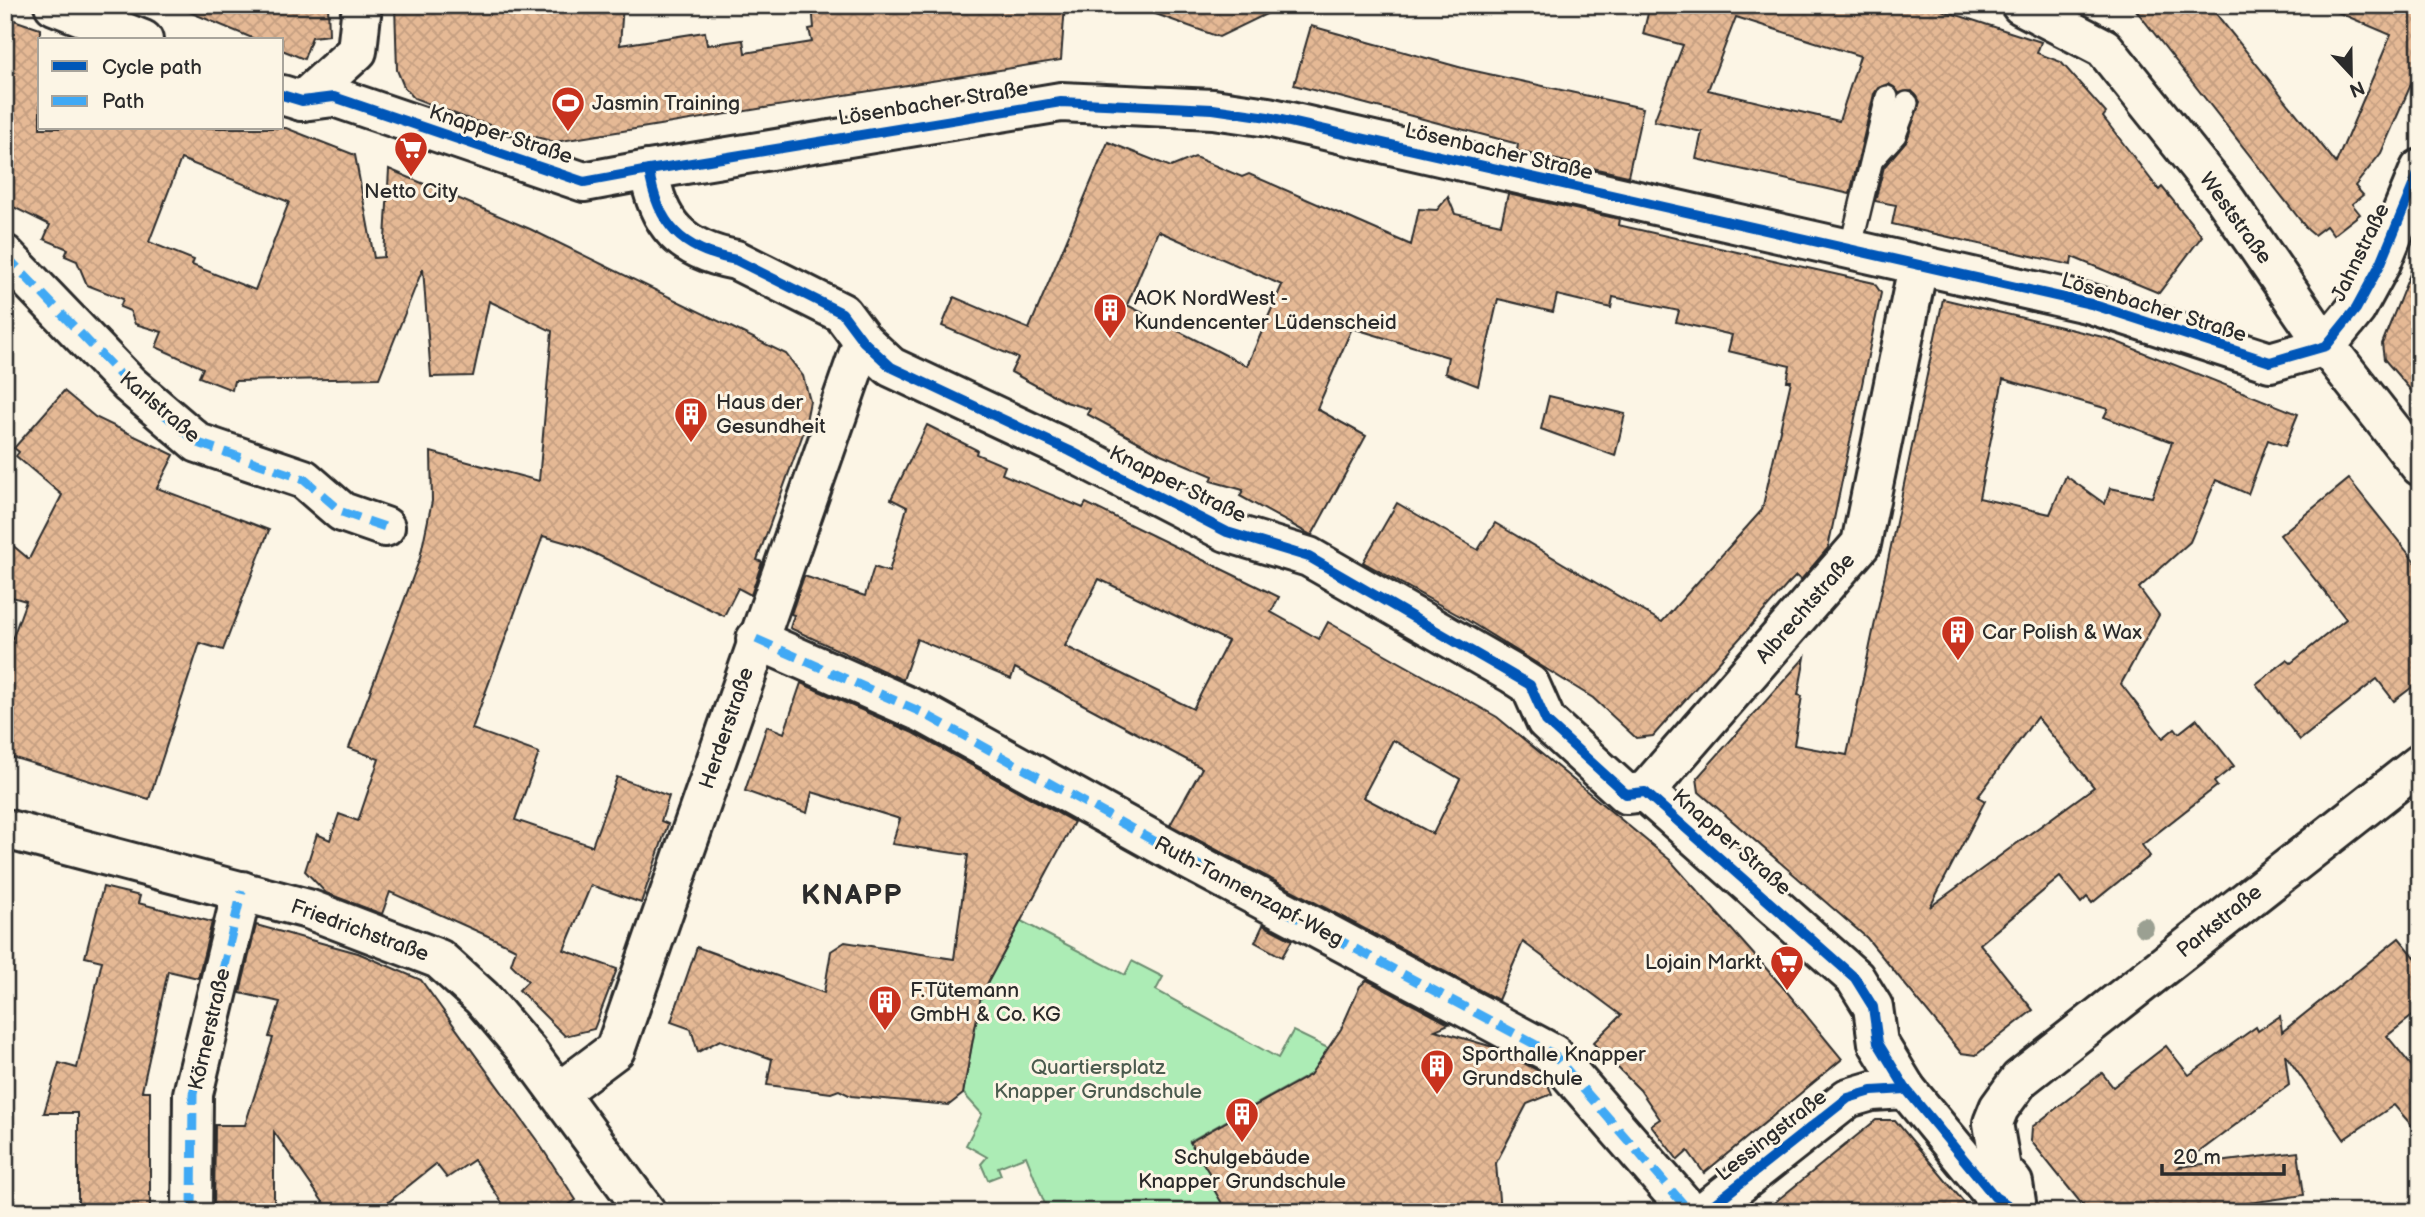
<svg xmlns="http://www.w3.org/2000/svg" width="2425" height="1217" font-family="'Balsamiq Sans',sans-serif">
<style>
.green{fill:#acecb5;stroke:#6c8c70;stroke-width:2}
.building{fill:url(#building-cross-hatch);stroke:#2b2b2b;stroke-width:2;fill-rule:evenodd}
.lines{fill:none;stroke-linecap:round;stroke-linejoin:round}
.lane-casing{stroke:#2b2b2b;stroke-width:26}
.street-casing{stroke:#2b2b2b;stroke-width:44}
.secondary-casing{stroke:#2b2b2b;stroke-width:44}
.lane{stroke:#fcf5e5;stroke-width:21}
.street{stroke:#fcf5e5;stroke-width:38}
.secondary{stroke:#fcf5e5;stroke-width:38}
.quiet{stroke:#3fa9f5;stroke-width:9;stroke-dasharray:18 9;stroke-linecap:butt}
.cycleway-casing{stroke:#fcf5e5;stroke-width:15}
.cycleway{stroke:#0057b8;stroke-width:10}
.tree{fill:#9ba092}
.labels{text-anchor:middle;stroke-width:6;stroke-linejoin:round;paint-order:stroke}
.poi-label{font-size:21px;fill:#2b2b2b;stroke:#fcf5e5;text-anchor:start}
.street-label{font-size:21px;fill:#2b2b2b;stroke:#fcf5e5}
.park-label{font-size:21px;fill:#4b5b4e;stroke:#fcf5e5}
.district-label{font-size:28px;font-weight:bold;letter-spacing:2px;fill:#2b2b2b;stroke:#fcf5e5}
</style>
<defs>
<pattern id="building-cross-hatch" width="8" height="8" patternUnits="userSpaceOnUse" patternTransform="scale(1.75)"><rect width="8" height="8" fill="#e5b995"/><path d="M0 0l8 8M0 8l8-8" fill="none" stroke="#c59f81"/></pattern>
</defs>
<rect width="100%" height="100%" fill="#fcf5e5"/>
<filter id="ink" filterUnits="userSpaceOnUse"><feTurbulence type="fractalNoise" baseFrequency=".0143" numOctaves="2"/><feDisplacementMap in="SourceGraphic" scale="14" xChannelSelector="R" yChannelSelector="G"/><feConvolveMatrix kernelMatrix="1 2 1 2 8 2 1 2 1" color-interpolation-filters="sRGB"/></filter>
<g filter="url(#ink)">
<path class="green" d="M 1021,921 L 1125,975 L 1132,961 L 1163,977 L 1156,990 L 1278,1058 L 1293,1031 L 1330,1049 L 1323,1067 L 1190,1141 L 1213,1179 L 1227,1212 L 1048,1212 L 1026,1156 L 998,1167 L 1001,1175 L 988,1180 L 981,1164 L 987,1157 L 966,1145 L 982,1114 L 963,1093 L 981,995 Z"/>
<g class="building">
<path d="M 328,5 L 329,35 L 312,37 L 304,59 L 282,50 L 282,40 L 257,40 L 175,6 Z"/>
<path d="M 395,5 L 623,5 L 620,45 L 705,32 L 707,45 L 743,40 L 745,53 L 812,42 L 809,29 L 814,28 L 812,5 L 1065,5 L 1061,60 L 555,142 L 471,120 L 414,98 L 404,87 L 397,70 Z"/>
<path d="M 1143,5 L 1285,5 L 1219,37 L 1142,9 Z"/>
<path d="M 1650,5 L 1926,5 L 2041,42 L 2037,53 L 2061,62 L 2106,113 L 2103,117 L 2159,190 L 2162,187 L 2202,236 L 2159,293 L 2072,257 L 2071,265 L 1892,224 L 1896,205 L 1875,201 L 1884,167 L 1907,140 L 1920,102 L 1912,91 L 1899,93 L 1889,84 L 1878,88 L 1874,94 L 1850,194 L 1696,159 L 1702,132 L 1654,121 L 1683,45 L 1643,34 ZM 1736,17 L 1860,56 L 1839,121 L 1708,90 Z"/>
<path d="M 2132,5 L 2209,5 L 2336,163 L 2391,35 L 2321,5 L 2420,5 L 2420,64 L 2381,153 L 2355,186 L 2363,195 L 2352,204 L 2360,214 L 2333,235 L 2326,226 L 2314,235 L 2308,230 Z"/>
<path d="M 5,17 L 40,29 L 40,128 L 286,128 L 355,155 L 374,258 L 384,257 L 389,169 L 530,229 L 786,354 L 803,376 L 810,401 L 804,431 L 757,560 L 762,562 L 751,595 L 738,588 L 724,616 L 581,547 L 543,536 L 472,729 L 539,753 L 515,820 L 592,846 L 617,777 L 669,796 L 661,821 L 668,824 L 641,903 L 591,885 L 564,950 L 617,969 L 594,1029 L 565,1036 L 519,990 L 528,981 L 511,964 L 516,949 L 508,945 L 390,892 L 382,914 L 326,893 L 305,871 L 317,834 L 330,840 L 339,814 L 358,821 L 379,759 L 349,748 L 420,558 L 432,501 L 431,452 L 539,481 L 552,331 L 489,301 L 473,376 L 431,377 L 423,268 L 379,378 L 234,381 L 232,390 L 199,377 L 203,368 L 156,347 L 162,332 L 135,324 L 130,311 L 120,307 L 123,299 L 87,285 L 77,261 L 65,256 L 68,249 L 44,239 L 50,225 L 5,203 ZM 181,159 L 289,202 L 255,290 L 192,265 L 194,260 L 149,242 Z"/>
<path d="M 1311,26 L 1466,69 L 1643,108 L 1628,176 L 1517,151 L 1518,144 L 1294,85 Z"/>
<path d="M 1108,142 L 1171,167 L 1195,157 L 1242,177 L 1249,174 L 1411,245 L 1419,209 L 1437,210 L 1448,197 L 1455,214 L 1501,224 L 1508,194 L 1619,219 L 1618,225 L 1874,283 L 1881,293 L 1828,548 L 1801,580 L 1796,576 L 1788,584 L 1653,736 L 1636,738 L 1593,698 L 1467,620 L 1363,562 L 1397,503 L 1478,550 L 1495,523 L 1662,622 L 1762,510 L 1791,381 L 1787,381 L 1790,366 L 1728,351 L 1732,335 L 1676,322 L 1679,311 L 1613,297 L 1611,308 L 1557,295 L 1553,312 L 1498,299 L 1478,386 L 1445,373 L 1448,357 L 1352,328 L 1317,409 L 1366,436 L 1312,535 L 1309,534 L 1240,496 L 1243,490 L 1211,481 L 1213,476 L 1161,454 L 1087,414 L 1090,409 L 1066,402 L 1011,372 L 1018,358 L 942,326 L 954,297 L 1029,329 ZM 1158,231 L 1282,285 L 1247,366 L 1127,305 Z"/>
<path d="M 2418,254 L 2420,254 L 2420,401 L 2384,359 L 2382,344 Z"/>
<path d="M 1943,299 L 2107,338 L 2298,414 L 2285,446 L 2268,440 L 2248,494 L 2216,480 L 2190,542 L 2139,588 L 2159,615 L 2121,684 L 2163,738 L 2175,728 L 2179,733 L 2197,719 L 2234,766 L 2214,782 L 2217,786 L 2142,845 L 2150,856 L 2092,903 L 2087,897 L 2081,903 L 2060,877 L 1980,944 L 2033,1010 L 1976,1055 L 1961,1053 L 1867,938 L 1699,792 L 1697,778 L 1805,657 L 1798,695 L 1802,696 L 1794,745 L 1847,755 ZM 2003,379 L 2108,409 L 2104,417 L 2172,442 L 2152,497 L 2110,488 L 2105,504 L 2066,476 L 2050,514 L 1979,498 ZM 2037,717 L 2094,787 L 1930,907 L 1985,801 L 1978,797 Z"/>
<path d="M 64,391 L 95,417 L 174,455 L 157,488 L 269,530 L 223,650 L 200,643 L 149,799 L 5,755 L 5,659 L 26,601 L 5,595 L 5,539 L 29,559 L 62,495 L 16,456 L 19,452 L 14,448 Z"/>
<path d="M 1549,396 L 1625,414 L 1615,456 L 1541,429 Z"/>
<path d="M 927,425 L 977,450 L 976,454 L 1005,466 L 1002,474 L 1083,508 L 1086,503 L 1279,597 L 1271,612 L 1319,639 L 1328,622 L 1497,717 L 1670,860 L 1787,992 L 1842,1059 L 1704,1173 L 1688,1151 L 1678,1160 L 1651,1125 L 1660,1119 L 1640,1090 L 1593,1043 L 1621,1015 L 1523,942 L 1498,1000 L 1170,825 L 1202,768 L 1015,668 L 1011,679 L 917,639 L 903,680 L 790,628 L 794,615 L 791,614 L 804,576 L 865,596 L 874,567 L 889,572 L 907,507 L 891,499 ZM 1099,579 L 1228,641 L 1193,709 L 1065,646 ZM 1393,740 L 1460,779 L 1433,834 L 1363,797 Z"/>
<path d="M 2349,479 L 2420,568 L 2420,681 L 2394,701 L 2377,679 L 2300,740 L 2256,684 L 2287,660 L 2291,663 L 2346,619 L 2280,535 Z"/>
<path d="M 801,683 L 913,733 L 1074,822 L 981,995 L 963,1094 L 949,1105 L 851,1096 L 839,1090 L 831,1093 L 767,1085 L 772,1059 L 720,1040 L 698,1052 L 691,1029 L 671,1022 L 697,947 L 824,993 L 831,951 L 845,942 L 954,959 L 968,855 L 892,844 L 900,819 L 812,792 L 807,813 L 745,791 L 767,726 L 784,733 Z"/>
<path d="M 103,887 L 140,896 L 138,903 L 212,922 L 198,978 L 168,971 L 142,1091 L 150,1091 L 150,1212 L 78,1212 L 78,1113 L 44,1113 L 59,1063 L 77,1068 L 102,961 L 85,957 Z"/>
<path d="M 256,925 L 358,953 L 421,980 L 538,1142 L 576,1200 L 558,1212 L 508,1212 L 474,1160 L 447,1178 L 436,1164 L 376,1212 L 330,1212 L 274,1132 L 274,1212 L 214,1212 L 215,1125 L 245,1125 L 273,1038 L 269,1037 L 280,1002 L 240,993 Z"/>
<path d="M 1263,925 L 1292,940 L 1282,957 L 1255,942 Z"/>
<path d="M 2399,938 L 2420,963 L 2420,1010 L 2387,1036 L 2420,1076 L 2420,1135 L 2394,1105 L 2344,1139 L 2285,1054 L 2289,1085 L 2179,1167 L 2298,1152 L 2304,1195 L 2187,1212 L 2088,1212 L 2031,1141 L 2032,1127 L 2102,1073 L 2113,1087 L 2166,1046 L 2189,1075 L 2256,1027 L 2258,1031 L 2280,1016 L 2282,1032 Z"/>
<path d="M 1367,980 L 1449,1024 L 1435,1030 L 1493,1047 L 1539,1071 L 1546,1080 L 1552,1094 L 1527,1104 L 1496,1163 L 1500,1212 L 1227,1212 L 1209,1181 L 1213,1179 L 1190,1142 L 1310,1075 L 1341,1029 L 1360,986 Z"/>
<path d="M 1876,1120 L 1895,1120 L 1972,1212 L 1763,1212 Z"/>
</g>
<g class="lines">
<g class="lane-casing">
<g id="lane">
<path d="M 1873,159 L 1895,135 L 1907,103"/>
<path d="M 1850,250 L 1887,97"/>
</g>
</g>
<g class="street-casing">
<g id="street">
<path d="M 54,5 L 143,40"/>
<path d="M 282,95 L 302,101 L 334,97 L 584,182 L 649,170 C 657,224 681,250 736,260 L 842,313 L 863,341 L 891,367 L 1070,451 L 1227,532 L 1309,557 L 1513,674 L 1530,685 L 1546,721 L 1626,794 L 1645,792 L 1855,978 L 1873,1007 L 1878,1043 L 1906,1089"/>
<path d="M 302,101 L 357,51 L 362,5"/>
<path d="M 649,170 L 1061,102 L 1213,109 L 1268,117 L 2091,304 L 2270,362 L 2326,346 L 2356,309 L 2381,263 L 2420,169"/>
<path d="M 5,255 L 129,384 L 198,443 L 304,479 L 342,512 L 385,527"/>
<path d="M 756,639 L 923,713 L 1183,857 L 1553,1054 L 1690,1212"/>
<path d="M 1645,792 L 1861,544 L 1918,266"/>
<path d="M 5,829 L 308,909 L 439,959 L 482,998 L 528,1052 L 646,1212"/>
<path d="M 559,1092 L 615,1050 L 863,341"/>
<path d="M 192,1212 L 193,1094 L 242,891"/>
</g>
</g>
<g class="secondary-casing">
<g id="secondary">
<path d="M 2021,5 L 2104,48 L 2225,199 L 2326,346 L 2420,466"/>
<path d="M 2017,1209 L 2013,1183 L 2001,1169 L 1993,1123 L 1999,1108 L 2020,1079 L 2420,764"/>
<path d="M 1704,1212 L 1848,1098 L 1872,1091 L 1906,1089 L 1995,1197 L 2011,1206"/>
</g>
</g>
<use href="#lane" class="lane"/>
<use href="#street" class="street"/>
<use href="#secondary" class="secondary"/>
<g class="quiet">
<path d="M 5,255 L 129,384 L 198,443 L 304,479 L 342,512 L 385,527"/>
<path d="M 756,639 L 923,713 L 1183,857 L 1553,1054 L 1690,1212"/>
<path d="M 192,1212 L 193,1094 L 242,891"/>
</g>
<g class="cycleway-casing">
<g id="cycleway">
<path d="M 282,95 L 302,101 L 334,97 L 584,182 L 649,170 C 657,224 681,250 736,260 L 842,313 L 863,341 L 891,367 L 1070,451 L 1227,532 L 1309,557 L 1530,685 L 1546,721 L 1626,794 L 1645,792 L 1855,978 L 1873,1007 L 1878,1043 L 1906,1089 L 1995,1197 L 2019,1212"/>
<path d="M 649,170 L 1061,102 L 1213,109 L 1268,117 L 2091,304 L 2270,362 L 2326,346 L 2356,309 L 2381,263 L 2420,169"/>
<path d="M 1704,1212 L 1848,1098 L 1872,1091 L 1906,1089"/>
</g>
</g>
<use href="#cycleway" class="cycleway"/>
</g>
<circle class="tree" cx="2144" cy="927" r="10"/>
</g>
<defs>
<g id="stadium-pin" transform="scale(1.75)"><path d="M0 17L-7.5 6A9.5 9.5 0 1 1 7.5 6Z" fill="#c8321e" stroke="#fcf5e5"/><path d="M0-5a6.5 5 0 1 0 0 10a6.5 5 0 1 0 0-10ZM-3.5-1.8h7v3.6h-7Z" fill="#fff"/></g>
<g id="supermarket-pin" transform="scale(1.75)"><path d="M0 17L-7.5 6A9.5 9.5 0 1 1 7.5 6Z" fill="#c8321e" stroke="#fcf5e5"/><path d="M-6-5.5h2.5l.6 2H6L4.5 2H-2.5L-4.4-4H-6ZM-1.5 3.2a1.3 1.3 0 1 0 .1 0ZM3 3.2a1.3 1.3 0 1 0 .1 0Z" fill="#fff"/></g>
<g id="building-pin" transform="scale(1.75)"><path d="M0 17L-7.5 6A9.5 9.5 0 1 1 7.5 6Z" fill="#c8321e" stroke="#fcf5e5"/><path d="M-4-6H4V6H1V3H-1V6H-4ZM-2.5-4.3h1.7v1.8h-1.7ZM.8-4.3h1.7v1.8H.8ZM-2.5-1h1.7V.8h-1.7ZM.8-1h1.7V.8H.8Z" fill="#fff"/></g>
</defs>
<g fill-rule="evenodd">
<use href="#stadium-pin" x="568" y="103"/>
<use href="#supermarket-pin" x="411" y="148"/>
<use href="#building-pin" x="1110" y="310"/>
<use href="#building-pin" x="691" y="414"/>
<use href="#building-pin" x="1958" y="632"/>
<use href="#supermarket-pin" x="1787" y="962"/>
<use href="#building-pin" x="885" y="1002"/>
<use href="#building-pin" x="1437" y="1066"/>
<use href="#building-pin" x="1242" y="1114"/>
</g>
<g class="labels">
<g class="poi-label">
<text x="592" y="110">Jasmin Training</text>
<text x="411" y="198" text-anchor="middle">Netto City</text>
<text x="1134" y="305">AOK NordWest -<tspan x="1134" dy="24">Kundencenter Lüdenscheid</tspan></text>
<text x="716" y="409">Haus der<tspan x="716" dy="24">Gesundheit</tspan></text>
<text x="1982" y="639">Car Polish &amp; Wax</text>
<text x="1762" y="969" text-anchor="end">Lojain Markt</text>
<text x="910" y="997">F.Tütemann<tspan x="910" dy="24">GmbH &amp; Co. KG</tspan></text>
<text x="1462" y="1061">Sporthalle Knapper<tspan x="1462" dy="24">Grundschule</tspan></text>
<text x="1242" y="1164" text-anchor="middle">Schulgebäude<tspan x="1242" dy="24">Knapper Grundschule</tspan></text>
</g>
<g class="street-label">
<text transform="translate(933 103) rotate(-9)" y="7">Lösenbacher Straße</text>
<text transform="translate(501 134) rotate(18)" y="7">Knapper Straße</text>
<text transform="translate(1499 151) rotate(13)" y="7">Lösenbacher Straße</text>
<text transform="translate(2236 218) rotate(54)" y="7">Weststraße</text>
<text transform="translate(2360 252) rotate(-64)" y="7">Jahnstraße</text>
<text transform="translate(2154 307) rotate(17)" y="7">Lösenbacher Straße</text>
<text transform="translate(160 407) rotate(40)" y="7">Karlstraße</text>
<text transform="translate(1178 484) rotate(26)" y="7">Knapper Straße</text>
<text transform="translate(1805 608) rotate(-49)" y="7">Albrechtstraße</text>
<text transform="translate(726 728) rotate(-71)" y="7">Herderstraße</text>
<text transform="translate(1732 842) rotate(41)" y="7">Knapper Straße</text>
<text transform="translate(1249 891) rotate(28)" y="7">Ruth-Tannenzapf-Weg</text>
<text transform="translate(2219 921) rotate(-39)" y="7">Parkstraße</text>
<text transform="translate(360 930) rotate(20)" y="7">Friedrichstraße</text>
<text transform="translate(209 1029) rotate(-77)" y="7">Körnerstraße</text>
<text transform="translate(1771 1135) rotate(-38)" y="7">Lessingstraße</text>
</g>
<g class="park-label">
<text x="1098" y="1074">Quartiersplatz<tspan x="1098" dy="24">Knapper Grundschule</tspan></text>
</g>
<g class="district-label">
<text x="852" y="904">KNAPP</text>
</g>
</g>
<rect width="2425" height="1217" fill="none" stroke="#fcf5e5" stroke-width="28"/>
<rect x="14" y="14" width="2397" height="1189" fill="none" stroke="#2b2b2b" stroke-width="2.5" filter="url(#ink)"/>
<rect x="38" y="38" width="245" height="91" fill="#fcf5e5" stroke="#a8a49b" stroke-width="2"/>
<rect x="52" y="61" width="35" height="10" fill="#0057b8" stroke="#a8a49b" stroke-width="2"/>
<text x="102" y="74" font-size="21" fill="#2b2b2b">Cycle path</text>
<rect x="52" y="96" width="35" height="10" fill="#3fa9f5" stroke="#a8a49b" stroke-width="2"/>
<text x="102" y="108" font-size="21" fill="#2b2b2b">Path</text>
<g transform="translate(2351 74) rotate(158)" stroke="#fcf5e5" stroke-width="5" paint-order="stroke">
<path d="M0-5L12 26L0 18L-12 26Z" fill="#2b2b2b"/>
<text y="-10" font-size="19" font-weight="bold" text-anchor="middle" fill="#2b2b2b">N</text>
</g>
<path d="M2162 1164v10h122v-10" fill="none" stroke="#2b2b2b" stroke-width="3.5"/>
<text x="2173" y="1164" font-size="21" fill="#2b2b2b" stroke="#fcf5e5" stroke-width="5" paint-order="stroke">20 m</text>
</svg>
